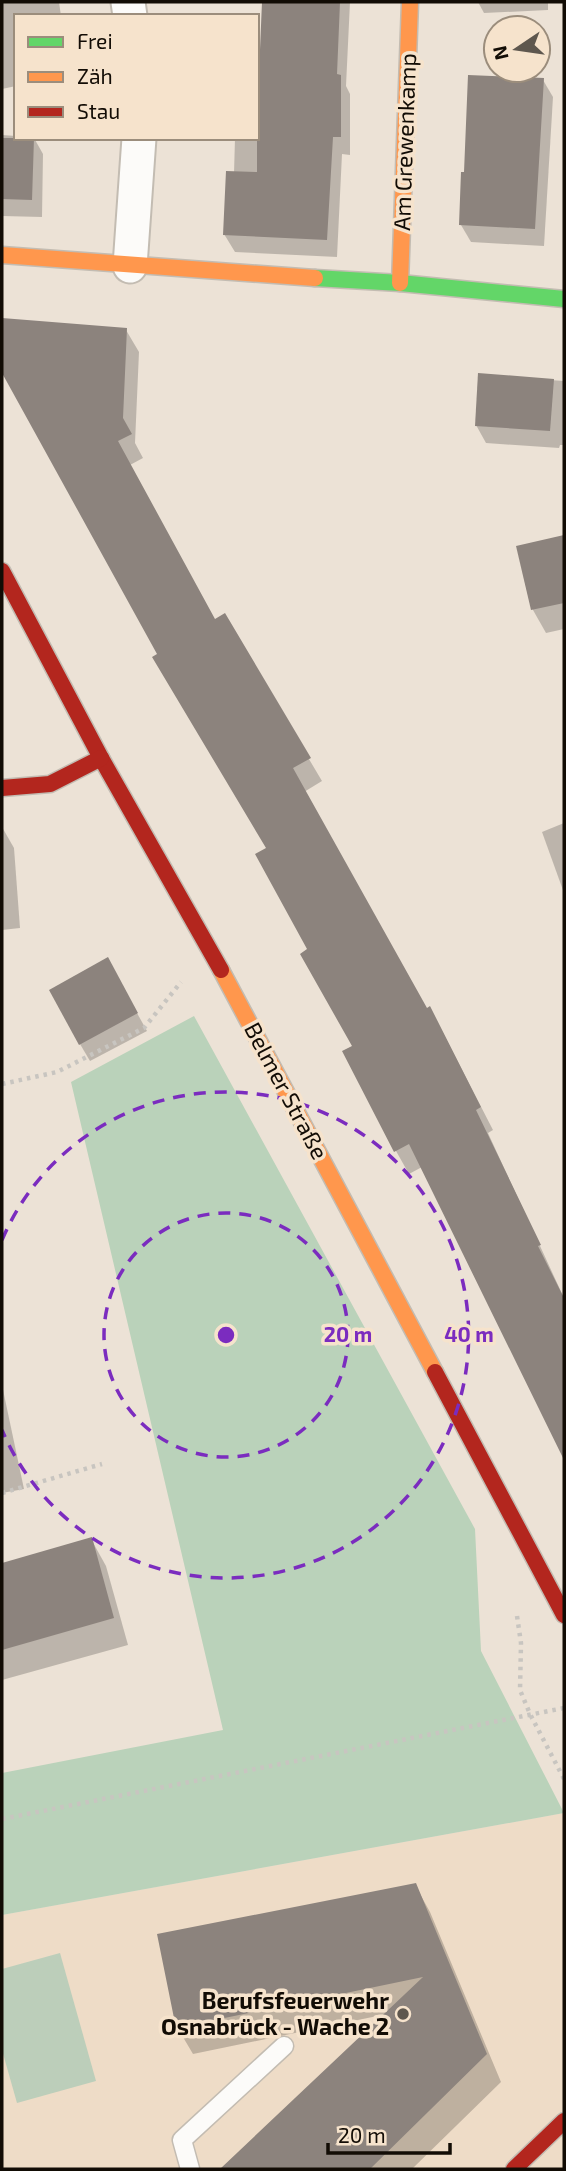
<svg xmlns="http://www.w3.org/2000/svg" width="566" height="2171" font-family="'Exo 2',sans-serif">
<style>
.built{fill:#eedcc7}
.green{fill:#bcceba}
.forest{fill:#bad2ba}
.shadow{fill:#0003}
.building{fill:#8c837d}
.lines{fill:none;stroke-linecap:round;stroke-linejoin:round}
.lane-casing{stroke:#c3bcb2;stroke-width:21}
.street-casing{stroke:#c3bcb2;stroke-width:37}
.fast-casing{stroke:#c3bcb2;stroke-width:19}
.slow-casing{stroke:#c3bcb2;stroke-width:19}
.jam-casing{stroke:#c3bcb2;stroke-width:19}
.path{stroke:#c8c5c0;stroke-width:4.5;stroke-dasharray:3.5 5;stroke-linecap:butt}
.lane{stroke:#fcfbf9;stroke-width:18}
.street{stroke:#fcfbf9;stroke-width:33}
.fast{stroke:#63d668;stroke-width:16}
.slow{stroke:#ff974d;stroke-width:16}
.jam{stroke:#b3261e;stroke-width:16}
.ring{fill:none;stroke:#7b2cbf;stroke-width:3.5;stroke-dasharray:12 9}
.poi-dot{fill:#5e574e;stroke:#f6e3cc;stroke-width:2.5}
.labels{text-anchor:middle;stroke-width:7;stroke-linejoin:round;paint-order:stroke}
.street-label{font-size:23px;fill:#120c05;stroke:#f6e3cc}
.poi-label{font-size:23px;font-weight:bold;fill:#120c05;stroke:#f6e3cc;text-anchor:end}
.centre{fill:#7b2cbf;stroke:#f6e3cc;stroke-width:3.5}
.ring-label{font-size:21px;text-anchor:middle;font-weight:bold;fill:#7b2cbf;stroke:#f6e3cc;stroke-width:7;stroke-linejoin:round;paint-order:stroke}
</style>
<rect width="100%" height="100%" fill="#ece2d6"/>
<path class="built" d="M 564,1813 L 564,2169 L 2,2169 L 2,1915 Z"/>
<path class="green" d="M 60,1953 L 96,2081 L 17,2103 L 2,2050 L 2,1969 Z"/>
<path class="forest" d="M 194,1016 L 475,1529 L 481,1651 L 564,1813 L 2,1915 L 2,1773 L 223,1730 L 71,1082 Z"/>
<g class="shadow">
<path d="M 2,2 L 59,2 L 61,16 L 16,16 L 16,86 L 2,89 Z"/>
<path d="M 264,2 L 350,2 L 346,86 L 350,94 L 350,155 L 342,154 L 337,257 L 235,252 L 224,234 L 234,173 L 235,138 L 257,138 Z"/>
<path d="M 478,2 L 548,2 L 548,10 L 484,13 Z"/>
<path d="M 543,80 L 553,97 L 544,246 L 471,242 L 461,225 Z"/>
<path d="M 2,135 L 16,136 L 16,138 L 34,138 L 43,154 L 42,217 L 2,216 Z"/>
<path d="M 8,320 L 126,330 L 139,352 L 135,443 L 143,458 L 130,465 L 215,621 L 224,616 L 322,781 L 304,792 L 426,1010 L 442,1031 L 493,1130 L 488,1133 L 564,1298 L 564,1456 L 422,1167 L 409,1174 L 396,1151 L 355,1047 L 310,950 L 268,848 L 2,370 L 2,322 Z"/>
<path d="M 480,375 L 564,381 L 564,445 L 560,445 L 559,448 L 486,443 L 476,425 Z"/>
<path d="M 564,536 L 564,629 L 546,633 L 533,610 L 518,547 Z"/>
<path d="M 564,823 L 564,893 L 542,832 Z"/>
<path d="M 2,827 L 14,848 L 20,928 L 2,930 Z"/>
<path d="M 117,977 L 147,1031 L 90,1061 L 80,1044 Z"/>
<path d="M 2,1385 L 24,1489 L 2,1493 Z"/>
<path d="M 91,1539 L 106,1566 L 128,1645 L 2,1680 L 2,1564 Z"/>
<path d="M 415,1885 L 430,1912 L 501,2082 L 412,2169 L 223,2169 L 387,2014 L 193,2054 L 177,2027 Z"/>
</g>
<g class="building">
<path d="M 262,2 L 340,2 L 337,74 L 341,75 L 341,137 L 333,137 L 327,240 L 223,235 L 226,171 L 257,172 L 257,73 L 259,73 Z"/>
<path d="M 468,75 L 544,78 L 535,229 L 459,225 L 461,172 L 464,172 Z"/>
<path d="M 2,138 L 34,138 L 32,200 L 2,199 Z"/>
<path d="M 2,318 L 127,328 L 123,418 L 132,434 L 118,441 L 215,619 L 225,613 L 311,758 L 293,768 L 427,1008 L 430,1006 L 481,1107 L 476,1110 L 541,1245 L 538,1246 L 564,1298 L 564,1460 L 409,1144 L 394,1152 L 342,1051 L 352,1046 L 300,954 L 307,949 L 255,854 L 266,848 L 152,657 L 157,654 L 2,373 Z"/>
<path d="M 478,373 L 554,379 L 550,431 L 475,426 Z"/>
<path d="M 564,535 L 564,603 L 531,610 L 516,546 Z"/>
<path d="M 108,957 L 138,1013 L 79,1045 L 49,990 Z"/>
<path d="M 92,1537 L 114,1618 L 2,1650 L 2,1563 Z"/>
<path d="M 416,1883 L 487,2054 L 370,2169 L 220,2169 L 423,1977 L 176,2028 L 157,1934 Z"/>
</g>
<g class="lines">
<g class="lane-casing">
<path id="lane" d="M 190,2169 L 182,2140 L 284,2046"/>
</g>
<g class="street-casing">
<g id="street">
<path d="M 128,2 L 130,16"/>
<path d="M 130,266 L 139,138"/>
</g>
</g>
<g class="fast-casing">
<path id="fast" d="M 315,278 L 400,283 L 564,299"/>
</g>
<g class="slow-casing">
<g id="slow">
<path d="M 2,255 L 315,278"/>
<path d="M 400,283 L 410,2"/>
<path d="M 221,970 L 435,1372"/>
</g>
</g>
<g class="jam-casing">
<g id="jam">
<path d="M 2,571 L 101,758 L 221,970"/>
<path d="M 2,788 L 50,784 L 101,758"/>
<path d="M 435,1372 L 564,1615"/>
<path d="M 514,2169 L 564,2121"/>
</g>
</g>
<g class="path">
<path d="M 2,1084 L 57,1072 L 144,1028 L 181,982"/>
<path d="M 2,1493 L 102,1464"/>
<path d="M 517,1616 L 521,1643 L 520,1690 L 530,1714 L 564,1779"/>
<path d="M 2,1819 L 564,1708"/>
</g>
<use href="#lane" class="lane"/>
<use href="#street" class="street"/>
<use href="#fast" class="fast"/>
<use href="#slow" class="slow"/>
<use href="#jam" class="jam"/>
</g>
<g class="ring">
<circle cx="226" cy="1335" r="122"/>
<path d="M2 1240A243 243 0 1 1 2 1430"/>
</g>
<circle class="poi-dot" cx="403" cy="2014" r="7"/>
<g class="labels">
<g class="street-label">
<text transform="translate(405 142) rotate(-88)" y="8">Am Grewenkamp</text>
<text transform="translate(286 1091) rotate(62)" y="8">Belmer Straße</text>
</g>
<g class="poi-label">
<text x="389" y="2009">Berufsfeuerwehr<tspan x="389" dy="26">Osnabrück - Wache 2</tspan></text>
</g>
</g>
<circle cx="226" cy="1335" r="10" class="centre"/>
<g class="ring-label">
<text x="348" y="1342">20 m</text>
<text x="469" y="1342">40 m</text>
</g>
<rect width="566" height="2171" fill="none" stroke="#120c05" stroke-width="7"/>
<rect x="14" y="14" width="245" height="126" fill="#f6e3cc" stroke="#9b8d7c" stroke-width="2"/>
<rect x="28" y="37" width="35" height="10" fill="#63d668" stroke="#9b8d7c" stroke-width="2"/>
<text x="77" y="49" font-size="21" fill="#120c05">Frei</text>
<rect x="28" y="72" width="35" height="10" fill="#ff974d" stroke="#9b8d7c" stroke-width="2"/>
<text x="77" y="84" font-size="21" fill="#120c05">Zäh</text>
<rect x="28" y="107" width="35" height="10" fill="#b3261e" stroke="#9b8d7c" stroke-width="2"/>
<text x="77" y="119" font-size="21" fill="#120c05">Stau</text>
<g transform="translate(517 49) rotate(257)"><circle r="33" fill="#f6e3cc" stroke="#9b8d7c" stroke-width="2"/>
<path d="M0-5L12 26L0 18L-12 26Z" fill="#5e574e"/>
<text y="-10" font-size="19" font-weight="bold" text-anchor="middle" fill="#120c05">N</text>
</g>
<path d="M328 2143v10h122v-10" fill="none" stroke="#120c05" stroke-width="3.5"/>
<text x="338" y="2143" font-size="21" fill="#120c05" stroke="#f6e3cc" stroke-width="5" paint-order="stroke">20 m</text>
</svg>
